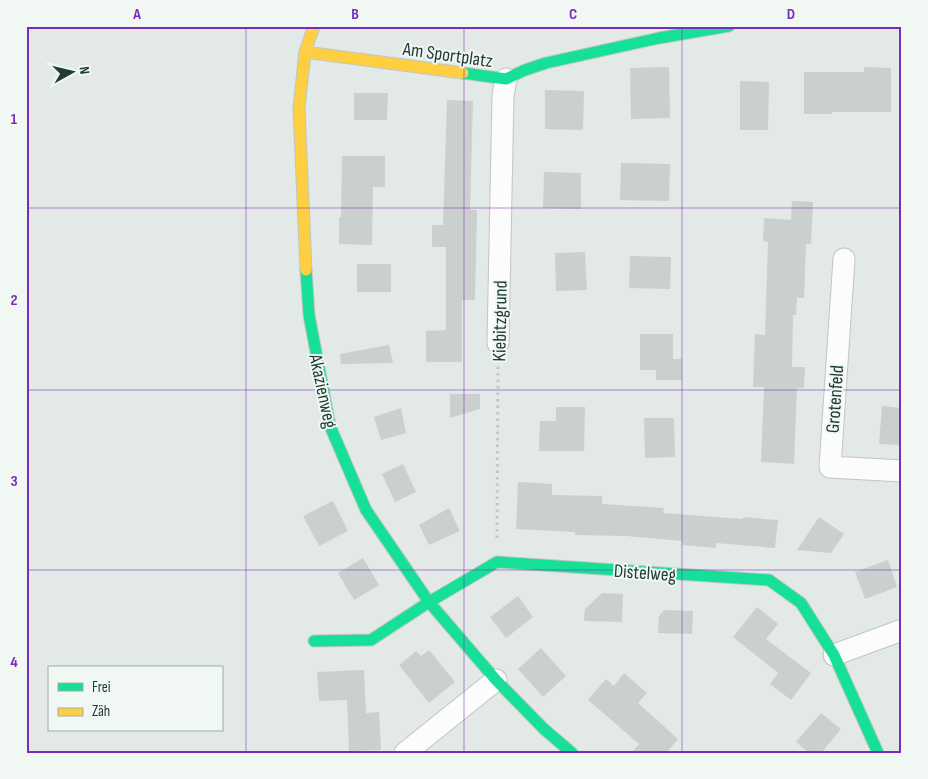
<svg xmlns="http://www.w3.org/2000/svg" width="928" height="779" font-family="'Sofia Sans Condensed',sans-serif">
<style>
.building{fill:#cad0cd}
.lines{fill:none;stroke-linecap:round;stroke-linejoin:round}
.street-casing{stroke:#c0c6c3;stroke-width:23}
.fast-casing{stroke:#bfc6c3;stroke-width:13}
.slow-casing{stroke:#bfc6c3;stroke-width:13}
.path{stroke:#c0c9c4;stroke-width:3;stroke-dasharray:2.5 4;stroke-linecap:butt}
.street{stroke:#fbfcfb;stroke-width:21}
.fast{stroke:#16e098;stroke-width:11}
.slow{stroke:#ffcf43;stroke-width:11}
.grid{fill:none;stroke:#7b2cbf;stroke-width:1;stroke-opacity:0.55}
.labels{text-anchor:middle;stroke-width:4;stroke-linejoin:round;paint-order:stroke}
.street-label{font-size:19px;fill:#213c32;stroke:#f1f8f4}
.neatline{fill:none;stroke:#7b2cbf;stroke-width:2}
.grid-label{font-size:16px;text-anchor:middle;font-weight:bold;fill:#7b2cbf}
</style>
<rect width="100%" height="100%" fill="#e3e9e6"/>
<g class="building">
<path d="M 669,67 L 670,118 L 631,119 L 630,68 Z"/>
<path d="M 864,67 L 891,68 L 891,112 L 832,112 L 832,114 L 804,114 L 804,72 L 864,72 Z"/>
<path d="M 740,81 L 769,82 L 768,130 L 740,130 Z"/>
<path d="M 545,90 L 584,91 L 583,130 L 545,129 Z"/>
<path d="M 354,93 L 388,93 L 387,120 L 354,120 Z"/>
<path d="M 447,100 L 473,101 L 470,210 L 477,210 L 475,300 L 462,300 L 462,362 L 426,362 L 426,331 L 446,330 L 446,247 L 432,247 L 432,225 L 443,225 Z"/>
<path d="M 342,156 L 385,156 L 385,187 L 373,187 L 372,245 L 339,244 L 339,217 L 341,217 Z"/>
<path d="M 621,163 L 670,164 L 669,201 L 620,200 Z"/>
<path d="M 544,172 L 581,173 L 581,209 L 543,208 Z"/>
<path d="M 792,201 L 813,202 L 811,244 L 806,244 L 804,298 L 797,298 L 796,315 L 793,315 L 792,367 L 805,367 L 804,388 L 797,388 L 794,464 L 761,462 L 764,387 L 753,387 L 755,334 L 765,335 L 768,242 L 763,241 L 764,218 L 791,220 Z"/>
<path d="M 585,252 L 587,290 L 556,291 L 555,253 Z"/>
<path d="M 630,256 L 671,257 L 670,289 L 629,288 Z"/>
<rect x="357" y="264" width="34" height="28"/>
<path d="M 640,334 L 673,334 L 673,359 L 682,359 L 682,380 L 656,380 L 656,370 L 640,370 Z"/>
<path d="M 389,345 L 393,363 L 341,364 L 340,354 Z"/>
<path d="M 450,394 L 480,394 L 480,409 L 450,418 Z"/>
<path d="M 882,406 L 902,408 L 902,445 L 879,444 Z"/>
<path d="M 556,407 L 585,407 L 584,451 L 539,451 L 540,421 L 556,421 Z"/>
<path d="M 401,408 L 406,433 L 381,440 L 374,417 Z"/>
<path d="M 644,418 L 674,418 L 675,457 L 645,458 Z"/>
<path d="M 403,464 L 416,492 L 395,502 L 382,474 Z"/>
<path d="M 518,482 L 552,484 L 552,495 L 602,496 L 602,504 L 664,508 L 663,513 L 743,519 L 743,517 L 778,520 L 775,548 L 716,543 L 716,548 L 682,545 L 682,541 L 626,536 L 575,535 L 575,532 L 516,529 Z"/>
<path d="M 333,501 L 348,531 L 319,546 L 303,516 Z"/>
<path d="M 449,508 L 460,531 L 429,545 L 419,525 Z"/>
<path d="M 819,517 L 844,534 L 831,553 L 797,550 Z"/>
<path d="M 363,558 L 379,585 L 354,600 L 338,573 Z"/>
<path d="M 888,560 L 897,587 L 865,599 L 855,572 Z"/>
<path d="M 602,593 L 623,594 L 622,622 L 584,621 L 585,609 Z"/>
<path d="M 518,596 L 533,617 L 506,638 L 490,617 Z"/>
<path d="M 757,607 L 778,624 L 766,639 L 811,673 L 791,700 L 770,684 L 778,673 L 733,637 Z"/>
<path d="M 664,610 L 693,611 L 692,634 L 658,633 L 659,616 Z"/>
<path d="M 541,648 L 566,676 L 543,697 L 518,669 Z"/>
<path d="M 429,650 L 455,682 L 429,703 L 399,665 L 416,651 L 421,656 Z"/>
<path d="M 364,670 L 366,713 L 379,712 L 381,750 L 349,751 L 347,700 L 319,701 L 317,672 Z"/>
<path d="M 624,673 L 647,693 L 638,703 L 678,739 L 666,753 L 631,753 L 639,744 L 588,700 L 606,679 L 614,686 Z"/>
<path d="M 821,713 L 841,729 L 821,753 L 809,753 L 796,742 Z"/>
</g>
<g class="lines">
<g class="street-casing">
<g id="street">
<path d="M 844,259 L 830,467 L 902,471"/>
<path d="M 498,343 L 503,95 L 506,79"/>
<path d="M 834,655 L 902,630"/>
<path d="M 405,753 L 496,680"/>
</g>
</g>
<g class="fast-casing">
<g id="fast">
<path d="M 463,73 L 506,79 L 525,70 L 546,63 L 659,38 L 729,26"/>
<path d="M 306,270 L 309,315 L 330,426 L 366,510 L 429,602 L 496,680 L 544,729 L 572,753"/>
<path d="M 314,641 L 371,640 L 429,602 L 497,562 L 769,580 L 801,603 L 834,655 L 878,753"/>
</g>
</g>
<g class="slow-casing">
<g id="slow">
<path d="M 305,52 L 463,73"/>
<path d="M 306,270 L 299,108 L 305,52 L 314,26"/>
</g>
</g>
<path class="path" d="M 497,538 L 498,364"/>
<use href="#street" class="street"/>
<use href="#fast" class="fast"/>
<use href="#slow" class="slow"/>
</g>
<path class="grid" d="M 246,26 L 246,753M 464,26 L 464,753M 682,26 L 682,753M 26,208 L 902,208M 26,390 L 902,390M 26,570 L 902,570"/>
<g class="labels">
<g class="street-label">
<text transform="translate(448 54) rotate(8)" y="7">Am Sportplatz</text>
<text transform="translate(499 321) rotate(-89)" y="7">Kiebitzgrund</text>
<text transform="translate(324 391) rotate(78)" y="7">Akazienweg</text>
<text transform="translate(834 399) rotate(-86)" y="7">Grotenfeld</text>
<text transform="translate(645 572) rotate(4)" y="7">Distelweg</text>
</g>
</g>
<rect width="928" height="779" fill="none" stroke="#f1f8f4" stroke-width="55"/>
<rect x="48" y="666" width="175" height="65" fill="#f1f8f4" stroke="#9eada6"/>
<rect x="58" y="683" width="25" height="8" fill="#16e098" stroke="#9eada6"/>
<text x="92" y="692" font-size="15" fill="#213c32">Frei</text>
<rect x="58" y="708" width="25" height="8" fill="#ffcf43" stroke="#9eada6"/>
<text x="92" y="716" font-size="15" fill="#213c32">Zäh</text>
<g transform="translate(72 72) rotate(82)" stroke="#f1f8f4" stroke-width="4" paint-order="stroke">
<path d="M0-4L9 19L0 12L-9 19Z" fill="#213c32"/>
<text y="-8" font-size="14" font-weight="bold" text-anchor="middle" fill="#213c32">N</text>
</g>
<rect x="28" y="28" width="872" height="724" class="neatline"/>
<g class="grid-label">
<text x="137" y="19">A</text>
<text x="355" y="19">B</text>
<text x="573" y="19">C</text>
<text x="791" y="19">D</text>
<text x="14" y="124">1</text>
<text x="14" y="305">2</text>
<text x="14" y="486">3</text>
<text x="14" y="667">4</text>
</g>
</svg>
